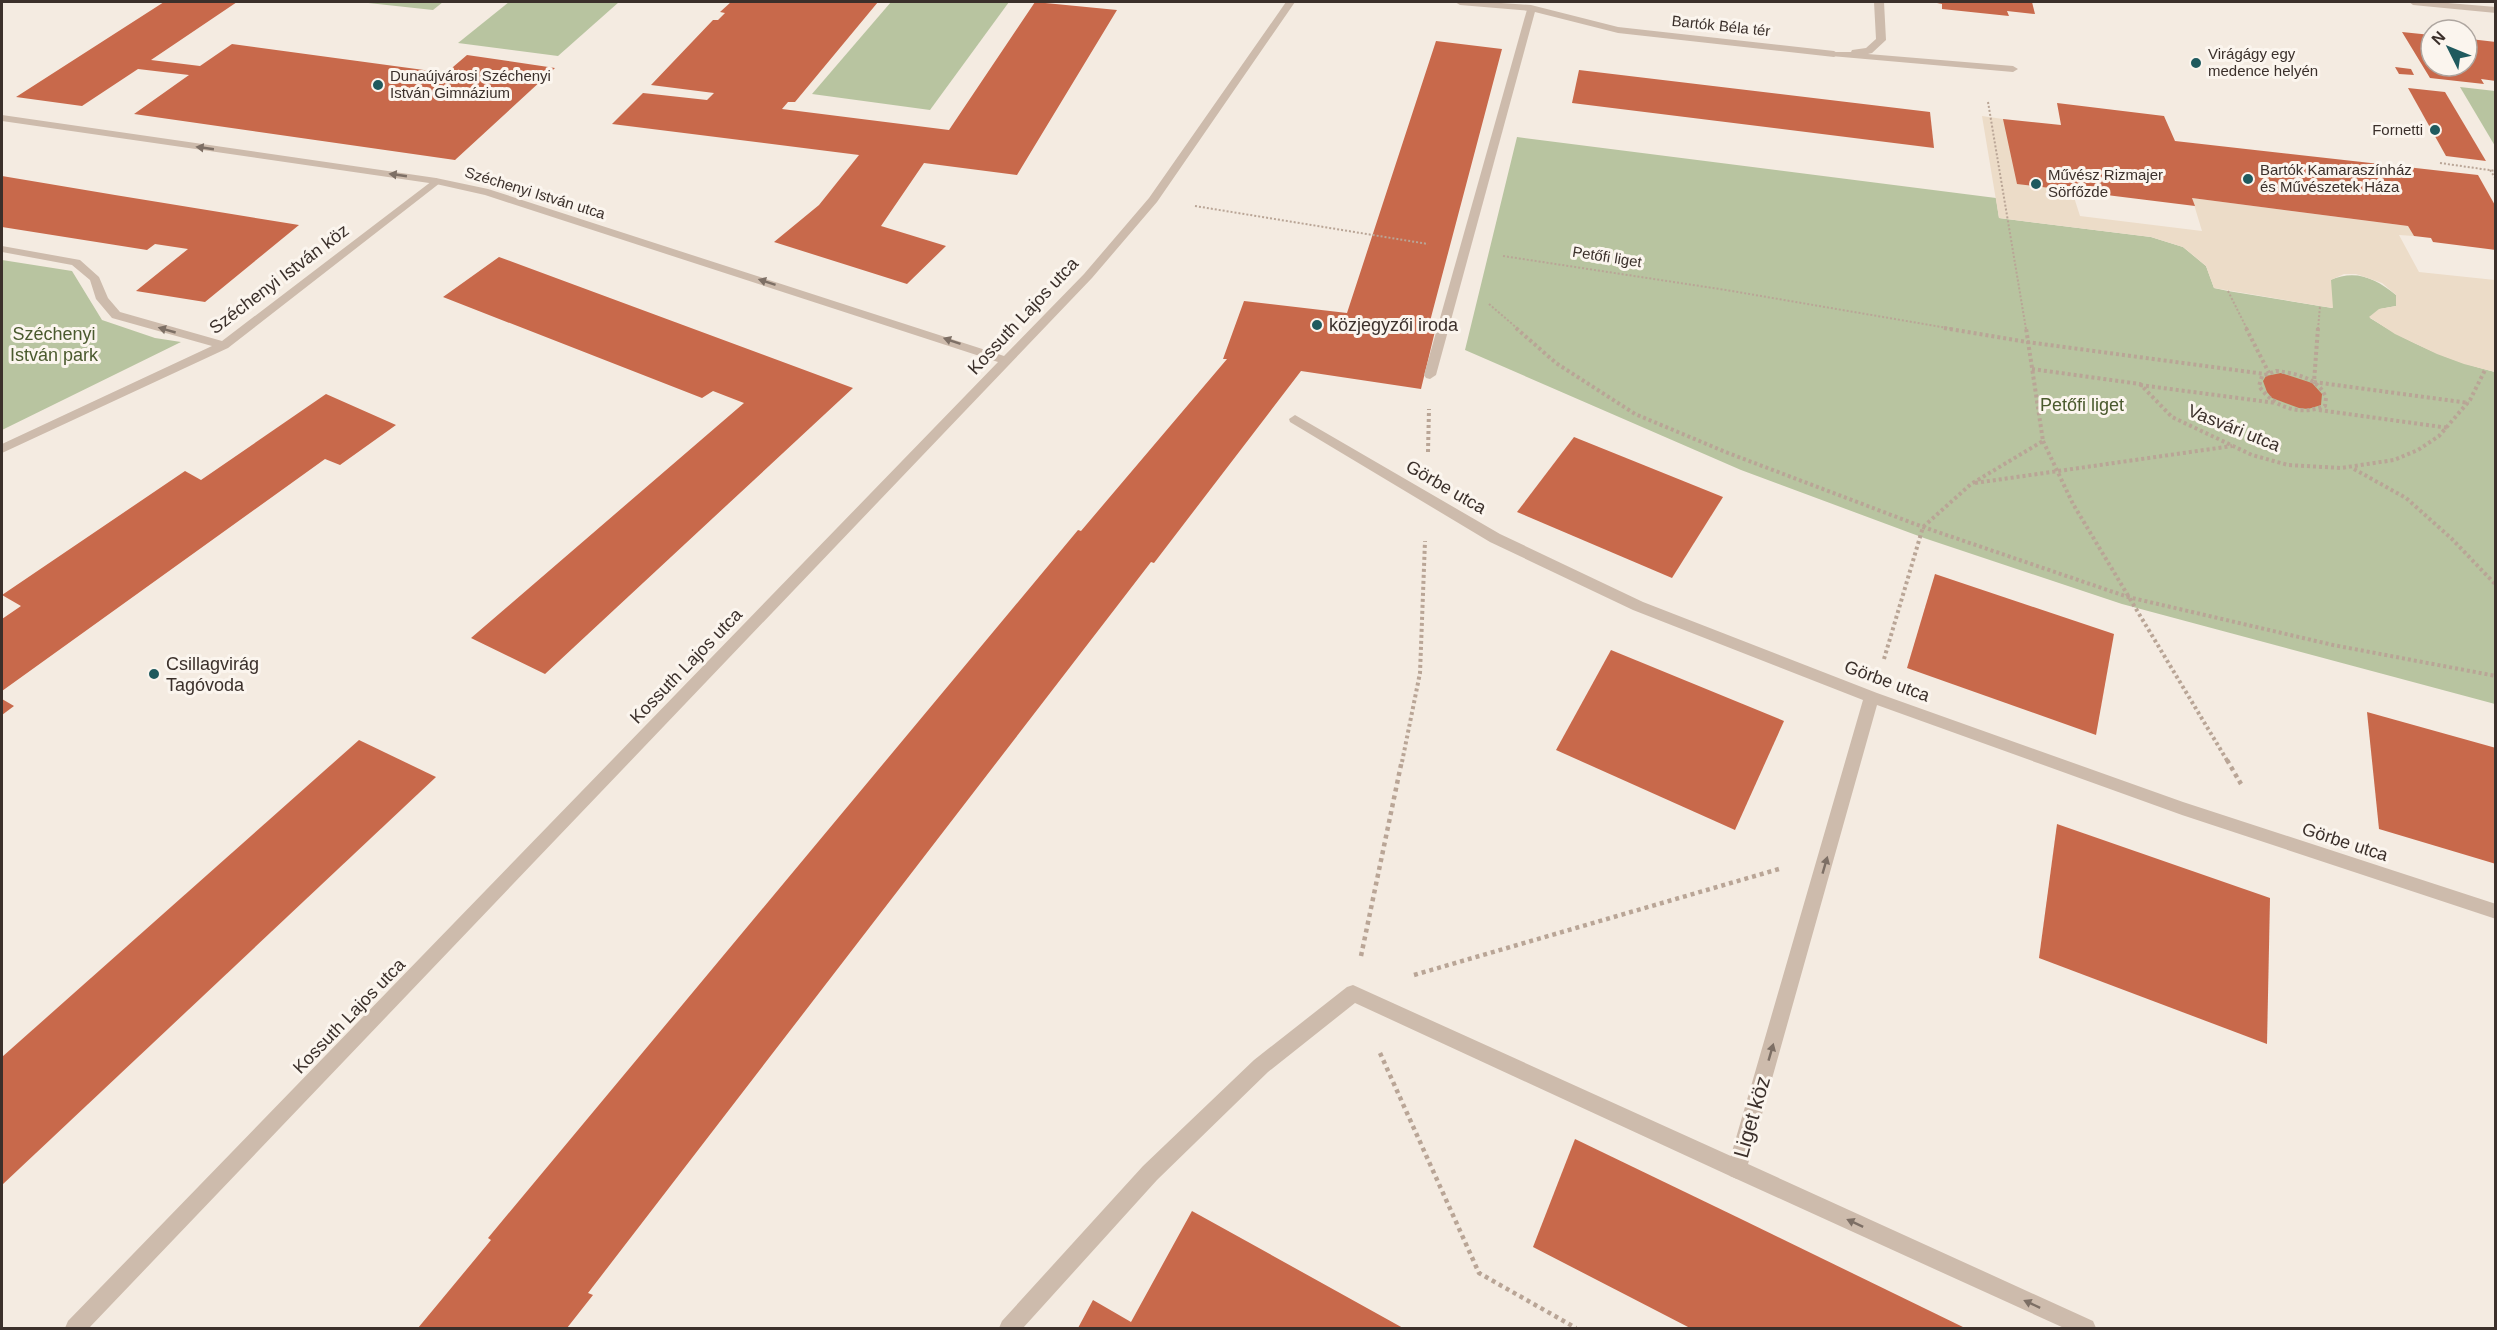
<svg xmlns="http://www.w3.org/2000/svg" width="2497" height="1330" font-family="Helvetica,sans-serif">
<style>
.green{fill:#b8c4a0}
.plaza{fill:#ecdcc8}
.building{fill:#c8694b}
.lines{fill:none;stroke-linecap:round;stroke-linejoin:round}
.path-far2{stroke:#b9a596;stroke-width:2;stroke-dasharray:2 2;stroke-linecap:butt}
.path-far1{stroke:#b9a596;stroke-width:4;stroke-dasharray:3 3;stroke-linecap:butt}
.path{stroke:#b9a596;stroke-width:4.5;stroke-dasharray:4 4;stroke-linecap:butt}
.lane{fill:#cdbbac;fill-rule:evenodd}
.street{fill:#cdbbac;fill-rule:evenodd}
.oneway{fill:#7d6f65}
.poi-dot{fill:#1f5a5e;stroke:#fbf5ee;stroke-width:2}
.labels{text-anchor:middle;stroke-width:6;stroke-linejoin:round;paint-order:stroke}
.far-street-label{font-size:15px;fill:#3b302b;stroke:#fbf5ee}
.far-poi-label{font-size:15px;fill:#3b302b;stroke:#fbf5ee;text-anchor:start}
.street-label{font-size:18px;fill:#3b302b;stroke:#fbf5ee}
.poi-label{font-size:18px;fill:#3b302b;stroke:#fbf5ee;text-anchor:start}
.park-label{font-size:18px;fill:#4a5a2e;stroke:#fbf5ee}
.near-street-label{font-size:21px;fill:#3b302b;stroke:#fbf5ee}
</style>
<rect width="100%" height="100%" fill="#f4ebe1"/>
<g class="green">
<path d="M 359,2 L 443,2 L 433,10 Z"/>
<path d="M 509,2 L 619,2 L 558,56 L 458,43 Z"/>
<path d="M 891,2 L 1009,2 L 930,110 L 812,94 Z"/>
<path d="M 2460,87 L 2495,91 L 2495,146 Z"/>
<path d="M 1517,137 L 1996,198 L 1999,218 L 2151,237 L 2183,247 L 2206,266 L 2214,288 L 2228,291 L 2332,308 L 2330,280 C 2356,269 2375,278 2396,295 L 2396,306 L 2380,309 L 2370,318 C 2409,343 2450,361 2495,372 L 2495,704 L 2122,604 L 1924,538 L 1741,470 L 1465,350 Z"/>
<path d="M 2,260 L 72,271 L 102,320 L 155,338 L 181,342 L 2,430 Z"/>
</g>
<path class="plaza" d="M 1982,116 L 2003,119 L 2072,191 L 2080,216 L 2202,231 L 2192,198 L 2408,226 L 2414,236 L 2399,235 L 2419,272 L 2495,280 L 2495,372 L 2464,364 L 2437,354 L 2395,334 L 2369,317 L 2379,309 L 2396,306 L 2396,295 L 2382,283 L 2356,274 L 2344,274 L 2331,280 L 2333,308 L 2320,306 L 2214,288 L 2206,266 L 2183,247 L 2151,237 L 1999,218 Z"/>
<g class="building">
<path d="M 164,2 L 237,2 L 151,60 L 200,66 L 232,44 L 446,73 L 467,55 L 555,68 L 455,160 L 134,114 L 189,75 L 138,69 L 82,106 L 16,97 Z"/>
<path d="M 731,2 L 878,2 L 795,102 L 788,102 L 782,109 L 949,130 L 1035,2 L 1117,10 L 1017,175 L 924,163 L 881,226 L 946,246 L 907,284 L 774,242 L 819,205 L 859,155 L 612,124 L 643,93 L 707,100 L 714,93 L 651,85 L 713,20 L 718,20 L 725,13 L 720,12 Z"/>
<path d="M 1932,2 L 2032,2 L 2035,14 L 2007,11 L 2009,16 L 1942,9 L 1942,4 Z"/>
<path d="M 2402,32 L 2431,35 L 2431,66 L 2467,66 L 2467,45 L 2474,45 L 2470,39 L 2496,42 L 2496,81 L 2481,79 L 2484,84 L 2430,78 Z"/>
<path d="M 1436,41 L 1502,49 L 1429,325 L 1436,327 L 1421,389 L 1301,371 L 1154,563 L 1151,562 L 588,1293 L 593,1295 L 567,1328 L 418,1328 L 491,1240 L 488,1238 L 1078,530 L 1081,531 L 1227,359 L 1223,359 L 1244,301 L 1347,313 Z"/>
<path d="M 2395,67 L 2411,69 L 2414,75 L 2399,74 Z"/>
<path d="M 1579,70 L 1930,112 L 1934,148 L 1572,103 Z"/>
<path d="M 2408,88 L 2445,92 L 2486,161 L 2446,156 Z"/>
<path d="M 2057,103 L 2164,116 L 2175,141 L 2478,175 L 2496,207 L 2496,250 L 2433,242 L 2431,238 L 2414,236 L 2408,226 L 2192,198 L 2195,206 L 2017,184 L 2003,119 L 2061,125 Z"/>
<path d="M 2,176 L 115,195 L 299,225 L 205,302 L 136,291 L 188,249 L 155,244 L 147,250 L 2,227 Z"/>
<path d="M 499,257 L 853,388 L 545,674 L 471,638 L 744,403 L 713,391 L 702,398 L 443,297 Z"/>
<path d="M 2281,373 L 2312,383 L 2322,394 L 2321,405 L 2308,409 L 2299,408 L 2272,398 L 2267,392 L 2263,381 L 2266,376 Z"/>
<path d="M 326,394 L 396,425 L 340,465 L 325,459 L 2,691 L 2,619 L 21,606 L 2,595 L 185,471 L 201,480 Z"/>
<path d="M 1574,437 L 1723,497 L 1672,578 L 1517,512 Z"/>
<path d="M 1935,574 L 2114,634 L 2096,735 L 1907,668 Z"/>
<path d="M 1611,650 L 1784,721 L 1735,830 L 1556,750 Z"/>
<path d="M 2,699 L 14,706 L 2,715 Z"/>
<path d="M 2367,712 L 2496,748 L 2496,864 L 2379,829 Z"/>
<path d="M 359,740 L 436,777 L 2,1185 L 2,1057 Z"/>
<path d="M 2057,824 L 2270,898 L 2267,1044 L 2039,958 Z"/>
<path d="M 1575,1139 L 1741,1219 L 1965,1328 L 1690,1328 L 1533,1247 Z"/>
<path d="M 1192,1211 L 1403,1328 L 1078,1328 L 1093,1300 L 1131,1322 Z"/>
</g>
<g class="lines">
<g class="path-far2">
<path d="M 1988,102 L 2026,329"/>
<path d="M 2440,163 L 2496,171"/>
<path d="M 2490,170 L 2496,179"/>
<path d="M 1195,206 L 1428,244"/>
<path d="M 1503,256 L 1726,290 L 1953,329"/>
<path d="M 2228,291 L 2247,329"/>
<path d="M 1489,304 L 1518,329"/>
<path d="M 2318,329 L 2320,306"/>
</g>
<g class="path-far1">
<path d="M 1516,328 L 1556,363 L 1635,414 L 1728,453 L 1923,527 L 2128,597 L 2333,645 L 2496,676"/>
<path d="M 1944,328 L 2027,342 L 2265,374"/>
<path d="M 2246,328 L 2269,373"/>
<path d="M 2318,328 L 2314,382 L 2469,403"/>
<path d="M 2032,369 L 2140,384 L 2172,417 L 2252,455 L 2288,465 L 2341,468 L 2394,460 L 2418,450 L 2439,436 L 2470,400 L 2485,370"/>
<path d="M 2276,371 C 2295,373 2319,378 2326,398 L 2325,406 C 2300,416 2274,408 2259,386 L 2262,376 Z"/>
<path d="M 2140,385 L 2276,403"/>
<path d="M 2319,410 L 2449,428"/>
<path d="M 2043,441 L 2073,504 L 2228,762"/>
<path d="M 1428,452 L 1429,409"/>
<path d="M 2354,469 L 2406,498 L 2452,539 L 2496,585"/>
<path d="M 1975,483 L 2232,446"/>
<path d="M 1884,659 L 1923,527 L 1971,484 L 2043,441 L 2026,328"/>
<path d="M 1402,762 L 1420,673 L 1425,541"/>
</g>
<g class="path">
<path d="M 2227,760 L 2241,784"/>
<path d="M 1361,956 L 1402,760"/>
<path d="M 1414,975 L 1779,869"/>
<path d="M 1380,1053 L 1479,1273 L 1576,1328"/>
</g>
<g class="lane">
<path d="M 1874,2 L 1884,2 L 1886,40 L 1872,53 L 1868,54 L 2013,66 L 2018,69 L 2013,72 L 1831,56 L 1831,52 L 1851,52 L 1852,50 L 1866,48 L 1876,39 Z"/>
<path d="M 1528,6 L 1536,8 L 1436,375 L 1430,379 L 1426,378 L 1424,375 Z"/>
<path d="M 436,178 L 441,181 L 440,183 L 228,348 L 2,453 L 2,444 L 212,346 L 112,318 L 96,299 L 90,280 L 72,265 L 2,252 L 2,246 L 80,260 L 99,277 L 108,298 L 120,312 L 222,341 Z"/>
<path d="M 1353,985 L 1744,1162 L 1747,1169 L 1744,1176 L 1737,1179 L 1730,1176 L 1355,1003 L 1268,1072 L 1157,1180 L 1023,1328 L 999,1328 L 1002,1321 L 1143,1166 L 1254,1060 L 1347,987 Z"/>
</g>
<g class="street">
<path d="M 1286,2 L 1295,2 L 1157,202 L 1092,278 L 89,1328 L 65,1328 L 68,1321 L 998,362 L 485,195 L 436,184 L 2,121 L 2,115 L 436,178 L 488,189 L 1004,356 L 1084,274 L 1149,198 Z"/>
<path d="M 1455,2 L 1487,2 L 1531,5 L 1618,27 L 1834,51 L 1839,54 L 1834,57 L 1618,33 L 1531,11 L 1460,5 Z"/>
<path d="M 2409,2 L 2436,2 L 2496,7 L 2496,13 L 2413,5 Z"/>
<path d="M 1295,415 L 1500,534 L 1643,602 L 1877,693 L 2183,802 L 2496,904 L 2496,919 L 2182,815 L 1877,705 L 1748,1164 L 2093,1321 L 2096,1328 L 2064,1328 L 1730,1176 L 1727,1169 L 1863,700 L 1633,610 L 1490,542 L 1290,422 L 1289,419 Z"/>
</g>
</g>
<defs><path id="oneway-solid" d="M-6-.8H1V-3.2L6.5 0L1 3.2V.8H-6Z" transform="scale(1.5)"/></defs>
<g class="oneway">
<use href="#oneway-solid" transform="translate(205 148) rotate(-172)"/>
<use href="#oneway-solid" transform="translate(398 175) rotate(-172)"/>
<use href="#oneway-solid" transform="translate(767 282) rotate(-162)"/>
<use href="#oneway-solid" transform="translate(167 330) rotate(-164)"/>
<use href="#oneway-solid" transform="translate(952 341) rotate(-161)"/>
<use href="#oneway-solid" transform="translate(1825 865) rotate(-74)"/>
<use href="#oneway-solid" transform="translate(1771 1052) rotate(-74)"/>
<use href="#oneway-solid" transform="translate(1855 1223) rotate(-155)"/>
<use href="#oneway-solid" transform="translate(2032 1304) rotate(-155)"/>
</g>
<g class="poi-dot">
<circle cx="2196" cy="63" r="6"/>
<circle cx="378" cy="85" r="6"/>
<circle cx="2435" cy="130" r="6"/>
<circle cx="2248" cy="179" r="6"/>
<circle cx="2036" cy="184" r="6"/>
<circle cx="1317" cy="325" r="6"/>
<circle cx="154" cy="674" r="6"/>
</g>
<g class="labels">
<g class="far-street-label">
<text transform="translate(1721 26) rotate(6)" y="5">Bartók Béla tér</text>
<text transform="translate(535 193) rotate(17)" y="5">Széchenyi István utca</text>
<text transform="translate(1607 257) rotate(9)" y="5">Petőfi liget</text>
</g>
<g class="far-poi-label">
<text x="2208" y="59">Virágágy egy<tspan x="2208" dy="17">medence helyén</tspan></text>
<text x="390" y="81">Dunaújvárosi Széchenyi<tspan x="390" dy="17">István Gimnázium</tspan></text>
<text x="2423" y="135" text-anchor="end">Fornetti</text>
<text x="2260" y="175">Bartók Kamaraszínház<tspan x="2260" dy="17">és Művészetek Háza</tspan></text>
<text x="2048" y="180">Művész Rizmajer<tspan x="2048" dy="17">Sörfőzde</tspan></text>
</g>
<g class="street-label">
<text transform="translate(279 279) rotate(-37)" y="6">Széchenyi István köz</text>
<text transform="translate(1023 316) rotate(-47)" y="6">Kossuth Lajos utca</text>
<text transform="translate(2234 428) rotate(22)" y="6">Vasvári utca</text>
<text transform="translate(1446 487) rotate(30)" y="6">Görbe utca</text>
<text transform="translate(686 666) rotate(-46)" y="6">Kossuth Lajos utca</text>
<text transform="translate(1887 681) rotate(20)" y="6">Görbe utca</text>
<text transform="translate(2345 842) rotate(18)" y="6">Görbe utca</text>
<text transform="translate(349 1016) rotate(-46)" y="6">Kossuth Lajos utca</text>
</g>
<g class="poi-label">
<text x="1329" y="331">közjegyzői iroda</text>
<text x="166" y="670">Csillagvirág<tspan x="166" dy="21">Tagóvoda</tspan></text>
</g>
<g class="park-label">
<text x="54" y="340">Széchenyi<tspan x="54" dy="21">István park</tspan></text>
<text x="2082" y="411">Petőfi liget</text>
</g>
<g class="near-street-label">
<text transform="translate(1752 1117) rotate(-74)" y="7">Liget köz</text>
</g>
</g>
<rect width="2497" height="1330" fill="none" stroke="#3b302b" stroke-width="6"/>
<g transform="translate(2449 48) rotate(313)"><circle r="28" fill="#fbf5ee" stroke="#aea6a0" stroke-width="1.5"/>
<path d="M0-4.5L10 22L0 15L-10 22Z" fill="#1f5a5e"/>
<text y="-9" font-size="16" font-weight="bold" text-anchor="middle" fill="#3b302b">N</text>
</g>
</svg>
